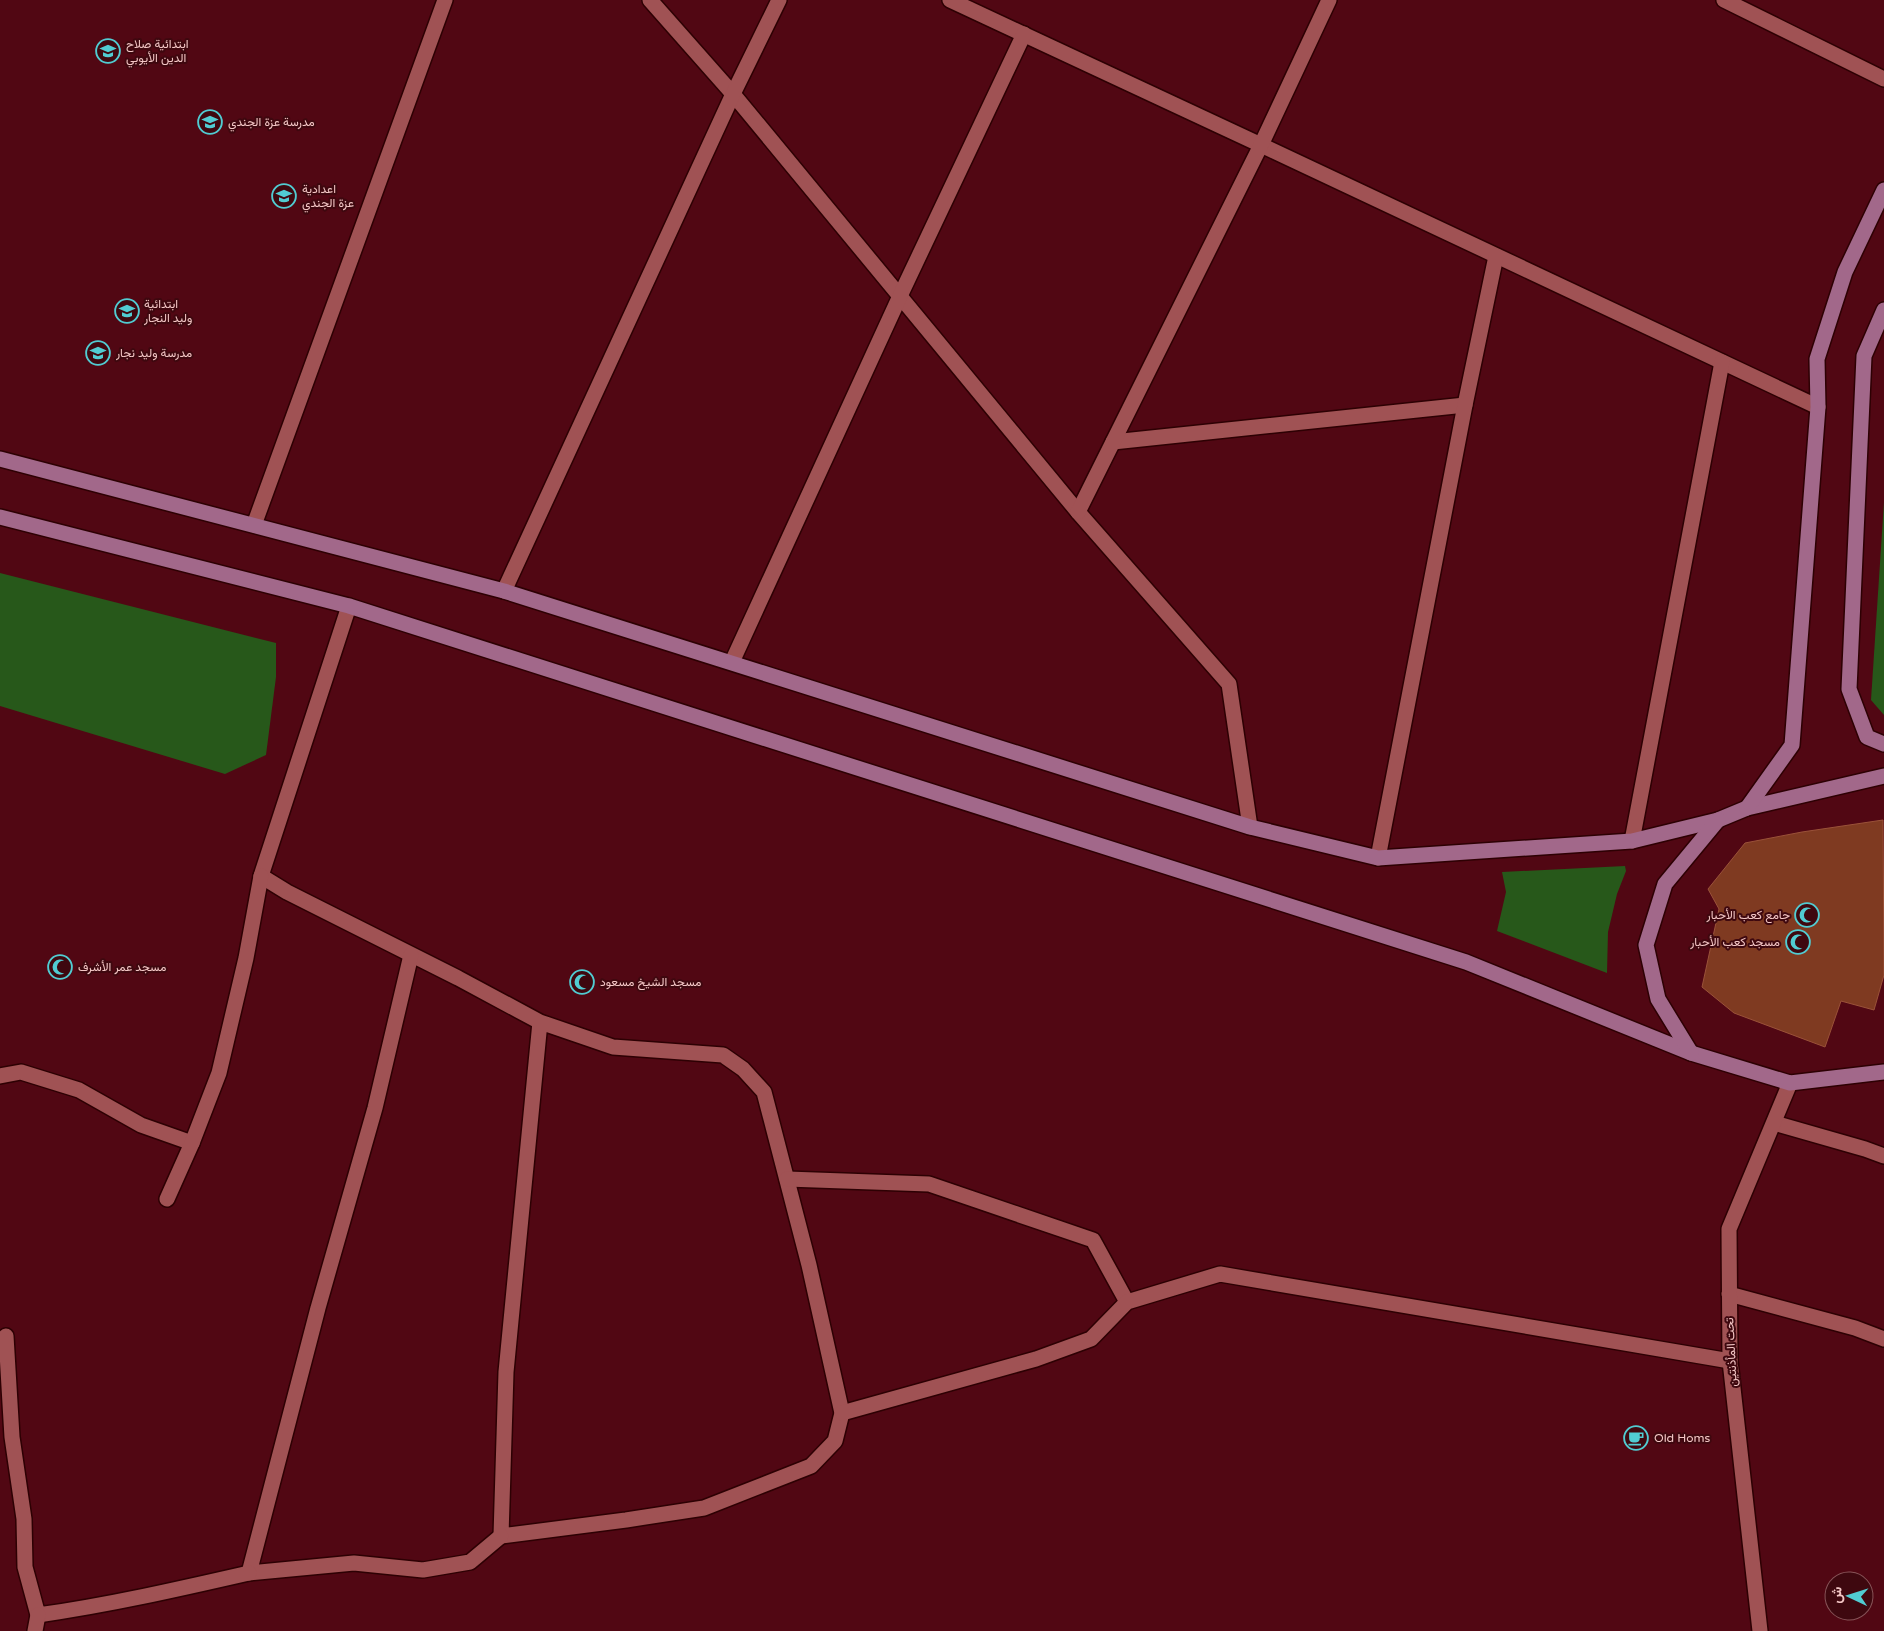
<svg xmlns="http://www.w3.org/2000/svg" width="1884" height="1631" font-family="'Varela Round',Vazirmatn,sans-serif">
<style>
.green{fill:#27581a}
.building{fill:#7f3a21;stroke:#9a5239}
.lines{fill:none;stroke-linecap:round;stroke-linejoin:round}
.minor-casing{stroke:#2d0003;stroke-width:18}
.major-casing{stroke:#2d0003;stroke-width:18}
.minor{stroke:#a05254;stroke-width:15}
.major{stroke:#a2688a;stroke-width:15}
.labels{text-anchor:middle;stroke-width:4;stroke-linejoin:round;paint-order:stroke}
.poi-label{font-size:12px;fill:#f4c7c6;stroke:#3e080f;text-anchor:start}
.street-label{font-size:12px;fill:#f4c7c6;stroke:#3e080f}
</style>
<rect width="100%" height="100%" fill="#510713"/>
<g class="green">
<path d="M 1884,502 L 1884,715 L 1871,700 Z"/>
<path d="M 0,573 L 276,643 L 276,677 L 266,755 L 225,774 L 0,706 Z"/>
<path d="M 1625,866 L 1626,871 L 1617,894 L 1608,932 L 1607,973 L 1497,931 L 1506,892 L 1502,872 Z"/>
</g>
<path class="building" d="M 1883,820 L 1884,975 L 1874,1010 L 1841,1001 L 1825,1047 L 1734,1013 L 1702,987 L 1719,909 L 1708,889 L 1745,843 L 1802,832 Z"/>
<g class="lines">
<g class="minor-casing">
<g id="minor">
<path d="M 650,0 L 733,94 L 1078,512 L 1229,684 L 1250,827"/>
<path d="M 950,0 L 1261,145 L 1818,407"/>
<path d="M 1724,0 L 1884,79"/>
<path d="M 1113,442 L 1465,405"/>
<path d="M 1078,512 L 1261,145 L 1329,0"/>
<path d="M 254,525 L 445,0"/>
<path d="M 504,591 L 733,94 L 779,0"/>
<path d="M 349,606 L 261,876 L 287,892 L 458,978 L 540,1022 L 613,1047 L 723,1055 L 743,1069 L 764,1092 L 809,1265 L 842,1413 L 835,1441 L 811,1466 L 704,1508 L 626,1520 L 501,1536 L 506,1372 L 540,1022"/>
<path d="M 732,662 L 900,296 L 1024,34"/>
<path d="M 1632,841 L 1722,362"/>
<path d="M 1378,858 L 1465,405 L 1496,256"/>
<path d="M 411,955 L 375,1108 L 318,1308 L 249,1573 L 354,1563 L 423,1570 L 470,1562 L 501,1536"/>
<path d="M 0,1076 L 21,1072 L 79,1090 L 141,1125 L 192,1143"/>
<path d="M 1774,1123 L 1865,1149 L 1884,1156"/>
<path d="M 787,1179 L 929,1184 L 1093,1240 L 1127,1302"/>
<path d="M 167,1199 L 192,1143 L 219,1073 L 246,958 L 261,876"/>
<path d="M 1729,1294 L 1855,1328 L 1884,1339"/>
<path d="M 6,1336 L 12,1437 L 24,1519 L 25,1567 L 38,1615 C 109,1605 179,1589 249,1573"/>
<path d="M 842,1413 L 1036,1359 L 1091,1339 L 1127,1302 L 1220,1274 L 1730,1361"/>
<path d="M 35,1631 L 38,1615"/>
<path d="M 1760,1631 L 1730,1361 L 1729,1229 L 1790,1083"/>
</g>
</g>
<g class="major-casing">
<g id="major">
<path d="M 1884,310 L 1864,356 L 1849,689 L 1867,737 L 1884,744"/>
<path d="M 0,459 L 504,591 L 1250,827 L 1378,858 L 1632,841 L 1718,820 L 1747,808 L 1884,776"/>
<path d="M 0,517 L 349,606 L 1466,962 L 1691,1053 L 1790,1083 L 1884,1072"/>
<path d="M 1747,808 L 1792,745 L 1818,407 L 1817,359 L 1845,272 L 1884,190"/>
<path d="M 1691,1053 L 1658,999 L 1646,945 L 1665,884 L 1718,820"/>
</g>
</g>
<use href="#minor" class="minor"/>
<use href="#major" class="major"/>
</g>
<defs>
<g id="school-ring" transform="scale(1.25)"><circle r="9.5" fill="#3e080f" stroke="#51ccd2" stroke-width="1.5"/><path d="M0-5L7-2L0 1L-7-2ZM-4 1L0 2.5L4 1V4Q0 6-4 4Z" fill="#51ccd2"/></g>
<g id="mosque-ring" transform="scale(1.25)"><circle r="9.5" fill="#3e080f" stroke="#51ccd2" stroke-width="1.5"/><path d="M3.5-4.9A6 6 0 1 0 3.5 4.9A5 5 0 1 1 3.5-4.9Z" fill="#51ccd2"/></g>
<g id="cafe-ring" transform="scale(1.25)"><circle r="9.5" fill="#3e080f" stroke="#51ccd2" stroke-width="1.5"/><path d="M-5.5-4.5H6V0H3Q3 3.5 0 3.5H-2.5Q-5.5 3.5-5.5 0ZM3-3.2v2h1.7v-2ZM-6 4.5H4V6H-6Z" fill="#51ccd2"/></g>
</defs>
<g fill-rule="evenodd">
<use href="#school-ring" x="108" y="51"/>
<use href="#school-ring" x="210" y="122"/>
<use href="#school-ring" x="284" y="196"/>
<use href="#school-ring" x="127" y="311"/>
<use href="#school-ring" x="98" y="353"/>
<use href="#mosque-ring" x="1807" y="915"/>
<use href="#mosque-ring" x="1798" y="942"/>
<use href="#mosque-ring" x="60" y="967"/>
<use href="#mosque-ring" x="582" y="982"/>
<use href="#cafe-ring" x="1636" y="1438"/>
</g>
<g class="labels">
<g class="poi-label">
<text x="126" y="48">ابتدائية صلاح<tspan x="126" dy="14">الدين الأيوبي</tspan></text>
<text x="228" y="126">مدرسة عزة الجندي</text>
<text x="302" y="193">اعدادية<tspan x="302" dy="14">عزة الجندي</tspan></text>
<text x="144" y="308">ابتدائية<tspan x="144" dy="14">وليد النجار</tspan></text>
<text x="116" y="357">مدرسة وليد نجار</text>
<text x="1790" y="919" text-anchor="end">جامع كعب الأحبار</text>
<text x="1780" y="946" text-anchor="end">مسجد كعب الأحبار</text>
<text x="78" y="971">مسجد عمر الأشرف</text>
<text x="600" y="986">مسجد الشيخ مسعود</text>
<text x="1654" y="1442">Old Homs</text>
</g>
<g class="street-label">
<text transform="translate(1731 1352) rotate(-93)" y="4">تحت المأذنتين</text>
</g>
</g>
<g transform="translate(1849 1596) rotate(274)"><circle r="24" fill="#3e080f" stroke="#875458"/>
<path d="M0-4L9 19L0 12L-9 19Z" fill="#51ccd2"/>
<text y="-8" font-size="14" font-weight="bold" text-anchor="middle" fill="#f4c7c6">ش</text>
</g>
</svg>
